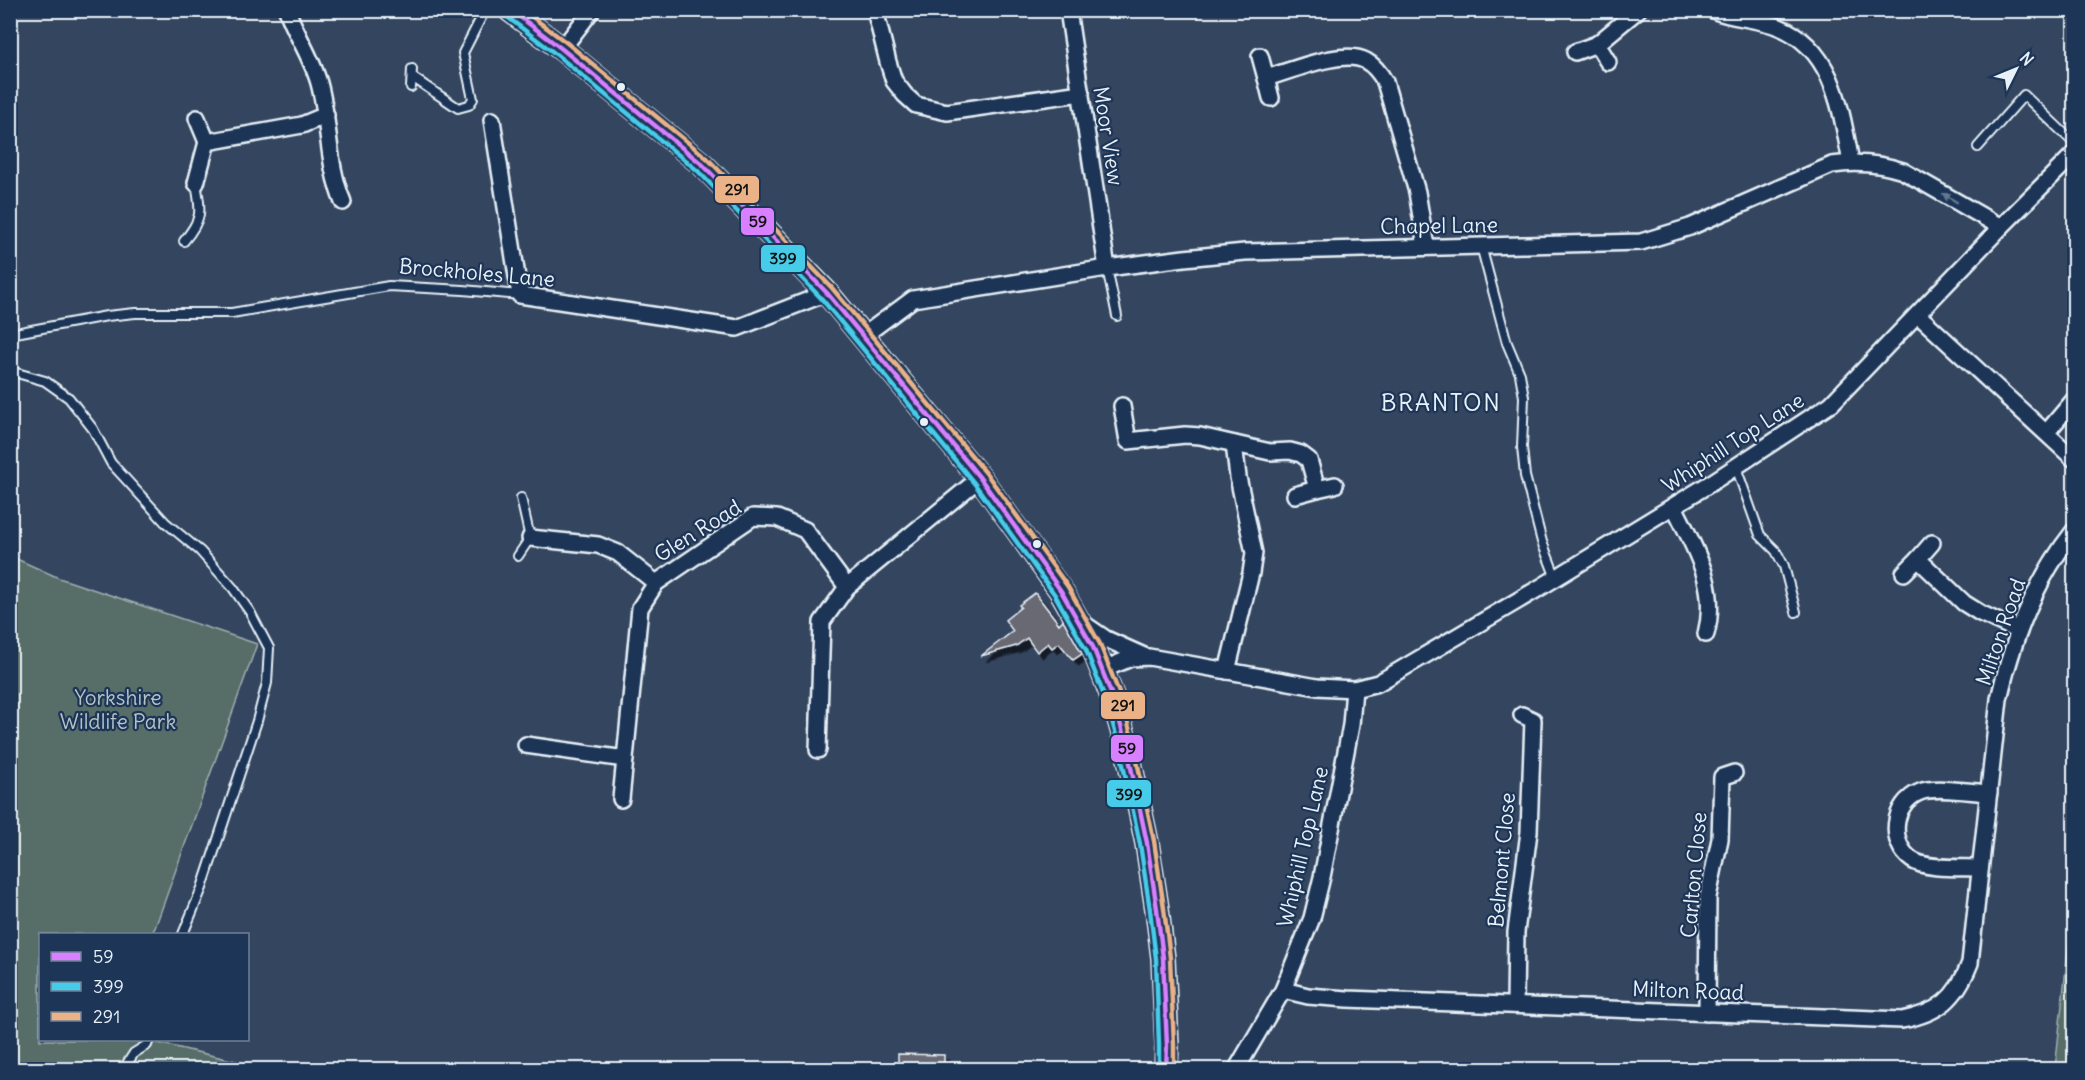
<svg xmlns="http://www.w3.org/2000/svg" width="2085" height="1080" font-family="Delius,sans-serif">
<style>
.green{fill:#576d68;stroke:#a0afb0;stroke-width:1.5}
.building{fill:#696973;stroke:#e8f1f8;stroke-width:1.5;filter:url(#shadow)}
.lines{fill:none;stroke-linecap:round;stroke-linejoin:round}
.lane-casing{stroke:#e8f1f8;stroke-width:12}
.street-casing{stroke:#e8f1f8;stroke-width:20}
.secondary-casing{stroke:#e8f1f8;stroke-width:26}
.lane{stroke:#1d3557;stroke-width:8}
.street{stroke:#1d3557;stroke-width:15}
.secondary{stroke:#1d3557;stroke-width:21}
.bus-1-casing{stroke:#1d3557;stroke-width:9}
.bus-2-casing{stroke:#1d3557;stroke-width:9}
.bus-3-casing{stroke:#1d3557;stroke-width:9}
.bus-1{stroke:#d880ff;stroke-width:4.5}
.bus-2{stroke:#46cce9;stroke-width:4.5}
.bus-3{stroke:#ebb288;stroke-width:4.5}
.oneway{fill:#64778f}
.bus-dot{fill:#e8f1f8;stroke:#1d3557;stroke-width:2}
.labels{text-anchor:middle;stroke-width:4.5;stroke-linejoin:round;paint-order:stroke}
.street-label{font-size:21px;fill:#e8f1f8;stroke:#1d3557}
.park-label{font-size:21px;fill:#b5c3c6;stroke:#1d3557}
.quarter-label{font-size:24px;letter-spacing:1.5px;fill:#e8f1f8;stroke:#1d3557}
.line-badge{stroke:#1d3557;stroke-width:2}
.pale-badge-label{font-size:16px;text-anchor:middle;font-weight:bold;fill:#111}
</style>
<defs>
<filter id="shadow"><feDropShadow dx="5.5" dy="5.5" stdDeviation="0" flood-color="#0009"/></filter>
</defs>
<rect width="100%" height="100%" fill="#34455f"/>
<filter id="ink" filterUnits="userSpaceOnUse"><feTurbulence type="fractalNoise" baseFrequency=".0167" numOctaves="2"/><feDisplacementMap in="SourceGraphic" scale="12" xChannelSelector="R" yChannelSelector="G"/><feConvolveMatrix kernelMatrix="1 2 1 2 8 2 1 2 1" color-interpolation-filters="sRGB"/></filter>
<g filter="url(#ink)">
<g class="green">
<path d="M 10,556 L 59,578 L 257,644 L 155,928 L 151,934 L 40,934 L 40,1040 L 145,1040 L 270,1069 L 11,1069 Z"/>
<path d="M 2074,894 L 2074,1069 L 2054,1069 L 2056,1060 Z"/>
</g>
<g class="building">
<path d="M 1035,593 L 1059,624 L 1063,620 L 1082,654 L 1073,660 L 1059,643 L 1052,648 L 1048,643 L 1037,652 L 1027,638 L 1016,646 L 981,656 L 1013,631 L 1005,620 L 1021,607 L 1019,605 Z"/>
<path d="M 898,1054 L 944,1055 L 944,1070 L 898,1070 Z"/>
</g>
<g class="lines">
<g class="lane-casing">
<g id="lane">
<path d="M 412,77 L 458,108 L 469,105 L 473,99 L 463,53 L 485,10"/>
<path d="M 411,87 L 412,69"/>
<path d="M 1978,147 L 2024,95 L 2074,143"/>
<path d="M 184,241 C 203,218 201,212 196,183"/>
<path d="M 1481,246 L 1507,343 L 1520,374 L 1524,397 L 1522,447 L 1525,476 L 1542,542 L 1556,578"/>
<path d="M 1107,268 L 1117,316"/>
<path d="M 10,334 L 107,316 L 135,313 L 232,313 L 389,286 L 463,290 L 520,295"/>
<path d="M 10,371 L 45,381 L 69,398 L 93,429 L 111,463 L 165,522 L 200,551 L 233,588 L 250,612 L 269,648 L 267,683 L 257,721 L 202,888 L 183,934"/>
<path d="M 1736,467 L 1760,535 L 1776,551 L 1784,566 L 1796,612"/>
<path d="M 518,556 L 530,538 L 521,498"/>
<path d="M 123,1070 L 134,1053 L 147,1045 L 149,1040"/>
</g>
</g>
<g class="street-casing">
<g id="street">
<path d="M 287,10 C 296,35 312,58 319,83 C 330,123 327,164 343,202"/>
<path d="M 875,10 L 888,62 L 894,81 L 905,95 L 916,105 L 947,112 L 1081,93"/>
<path d="M 1068,10 L 1107,268"/>
<path d="M 1713,10 C 1734,19 1758,18 1779,27 C 1834,49 1841,111 1851,162"/>
<path d="M 1597,44 L 1608,62"/>
<path d="M 562,49 L 592,10"/>
<path d="M 1575,52 L 1597,44 L 1638,10"/>
<path d="M 1260,56 L 1266,78"/>
<path d="M 1271,98 L 1266,78 C 1291,71 1344,48 1366,61 C 1375,66 1380,73 1385,82 L 1417,192 L 1426,247"/>
<path d="M 197,118 L 207,142"/>
<path d="M 492,120 L 520,295 L 737,328 L 827,293"/>
<path d="M 196,183 L 207,142 L 302,125 L 326,115"/>
<path d="M 1918,315 L 2074,459"/>
<path d="M 863,336 L 913,299 L 1107,268 L 1184,258 L 1245,252 L 1641,242 L 1690,227 L 1832,165 C 1858,161 1879,163 1903,171 L 2001,227"/>
<path d="M 1122,406 L 1128,441 L 1185,435 L 1200,436 L 1270,452 L 1290,451 L 1301,454 L 1309,460 L 1317,489 L 1295,495"/>
<path d="M 2047,432 L 2074,400"/>
<path d="M 1317,489 L 1335,485"/>
<path d="M 1674,506 C 1694,548 1719,585 1706,634"/>
<path d="M 530,538 L 598,545 L 618,553 L 656,583"/>
<path d="M 1932,543 L 1918,559 L 1964,603 L 1980,613 L 2019,631"/>
<path d="M 1904,573 L 1918,559"/>
<path d="M 1081,622 L 1106,639 L 1144,656"/>
<path d="M 1102,670 L 1131,658 L 1149,657 L 1317,687 L 1354,689 L 1378,683 L 1541,587 L 1711,483 L 1831,404 L 2001,227 L 2074,154"/>
<path d="M 1227,671 L 1251,573 L 1254,553 L 1238,477 L 1234,444"/>
<path d="M 526,745 L 625,759"/>
<path d="M 818,750 L 822,622 L 847,587 L 980,478"/>
<path d="M 621,799 L 640,608 L 656,583 L 753,517 L 777,518 L 805,530 L 847,587"/>
<path d="M 1980,868 C 1963,867 1926,870 1912,860 C 1888,843 1892,803 1920,792 C 1936,786 1970,792 1989,793"/>
<path d="M 1283,990 L 1308,996 L 1347,999 L 1902,1020 C 1939,1013 1956,999 1970,963 L 1999,699 C 2013,638 2035,580 2074,531"/>
<path d="M 1515,1005 L 1516,932 L 1529,832 L 1533,720 L 1522,715"/>
<path d="M 1707,1013 L 1708,897 L 1720,839 L 1722,777 L 1734,773"/>
<path d="M 1236,1070 L 1283,990 L 1312,918 L 1322,877 L 1351,725 L 1354,689"/>
</g>
</g>
<g class="secondary-casing">
<path id="secondary" d="M 510,10 L 562,49 L 703,165 L 827,293 L 980,478 L 1061,591 L 1093,647 L 1114,701 L 1126,744 L 1147,843 L 1157,909 L 1163,958 L 1167,1045 L 1166,1070"/>
</g>
<use href="#lane" class="lane"/>
<use href="#street" class="street"/>
<use href="#secondary" class="secondary"/>
<g class="bus-1-casing">
<path id="bus-1" d="M 511,10 L 562,49 L 703,165 L 827,293 L 980,478 L 1061,591 L 1093,647 L 1114,701 L 1126,744 L 1147,843 L 1157,909 L 1163,958 L 1167,1045 L 1166,1070"/>
</g>
<g class="bus-2-casing">
<path id="bus-2" d="M 506,16 L 557,55 L 698,171 L 821,298 L 974,483 L 1055,595 L 1086,650 L 1107,703 L 1119,746 L 1140,844 L 1150,910 L 1156,959 L 1159,1045 L 1159,1070"/>
</g>
<g class="bus-3-casing">
<path id="bus-3" d="M 523,10 L 567,43 L 708,159 L 832,288 L 986,473 L 1068,587 L 1100,644 L 1121,698 L 1133,742 L 1154,841 L 1164,908 L 1170,958 L 1174,1045 L 1174,1070"/>
</g>
<use href="#bus-1" class="bus-1"/>
<use href="#bus-2" class="bus-2"/>
<use href="#bus-3" class="bus-3"/>
</g>
<defs><path id="oneway-solid" d="M-6-.8H1V-3.2L6.5 0L1 3.2V.8H-6Z" transform="scale(1.5)"/></defs>
<use class="oneway" href="#oneway-solid" transform="translate(1950 198) rotate(-149)"/>
</g>
<g class="bus-dot">
<circle cx="621" cy="87" r="5"/>
<circle cx="924" cy="422" r="5"/>
<circle cx="1037" cy="544" r="5"/>
</g>
<g class="labels">
<g class="street-label">
<text transform="translate(1108 136) rotate(81)" y="7">Moor View</text>
<text transform="translate(1439 226) rotate(-1)" y="7">Chapel Lane</text>
<text transform="translate(477 273) rotate(5)" y="7">Brockholes Lane</text>
<text transform="translate(1733 443) rotate(-33)" y="7">Whiphill Top Lane</text>
<text transform="translate(698 531) rotate(-32)" y="7">Glen Road</text>
<text transform="translate(2001 632) rotate(-71)" y="7">Milton Road</text>
<text transform="translate(1303 847) rotate(-77)" y="7">Whiphill Top Lane</text>
<text transform="translate(1502 860) rotate(-85)" y="7">Belmont Close</text>
<text transform="translate(1694 875) rotate(-85)" y="7">Carlton Close</text>
<text transform="translate(1688 991) rotate(2)" y="7">Milton Road</text>
</g>
<g class="park-label">
<text x="118" y="705">Yorkshire<tspan x="118" dy="24">Wildlife Park</tspan></text>
</g>
<g class="quarter-label">
<text x="1441" y="411">BRANTON</text>
</g>
</g>
<g class="line-badge">
<rect x="714" y="175" width="46" height="29" rx="6" fill="#ebb288"/>
<rect x="740" y="207" width="35" height="29" rx="6" fill="#d880ff"/>
<rect x="760" y="244" width="46" height="29" rx="6" fill="#46cce9"/>
<rect x="1100" y="691" width="46" height="29" rx="6" fill="#ebb288"/>
<rect x="1110" y="734" width="34" height="29" rx="6" fill="#d880ff"/>
<rect x="1106" y="779" width="46" height="29" rx="6" fill="#46cce9"/>
</g>
<g class="pale-badge-label">
<text x="737" y="195">291</text>
<text x="758" y="227">59</text>
<text x="783" y="264">399</text>
<text x="1123" y="711">291</text>
<text x="1127" y="754">59</text>
<text x="1129" y="800">399</text>
</g>
<rect width="2085" height="1080" fill="none" stroke="#1d3557" stroke-width="36"/>
<rect x="18" y="18" width="2049" height="1044" fill="none" stroke="#e8f1f8" stroke-width="2" filter="url(#ink)"/>
<rect x="39" y="933" width="210" height="108" fill="#1d3557" stroke="#6e8097" stroke-width="1.5"/>
<rect x="51" y="952" width="30" height="9" fill="#d880ff" stroke="#6e8097" stroke-width="1.5"/>
<text x="93" y="963" font-size="18" fill="#e8f1f8">59</text>
<rect x="51" y="982" width="30" height="9" fill="#46cce9" stroke="#6e8097" stroke-width="1.5"/>
<text x="93" y="993" font-size="18" fill="#e8f1f8">399</text>
<rect x="51" y="1012" width="30" height="9" fill="#ebb288" stroke="#6e8097" stroke-width="1.5"/>
<text x="93" y="1023" font-size="18" fill="#e8f1f8">291</text>
<g transform="translate(2016 69) rotate(47)" stroke="#1d3557" stroke-width="4.5" paint-order="stroke">
<path d="M0-4.5L10 22L0 15L-10 22Z" fill="#e8f1f8"/>
<text y="-9" font-size="16" font-weight="bold" text-anchor="middle" fill="#e8f1f8">N</text>
</g>
</svg>
